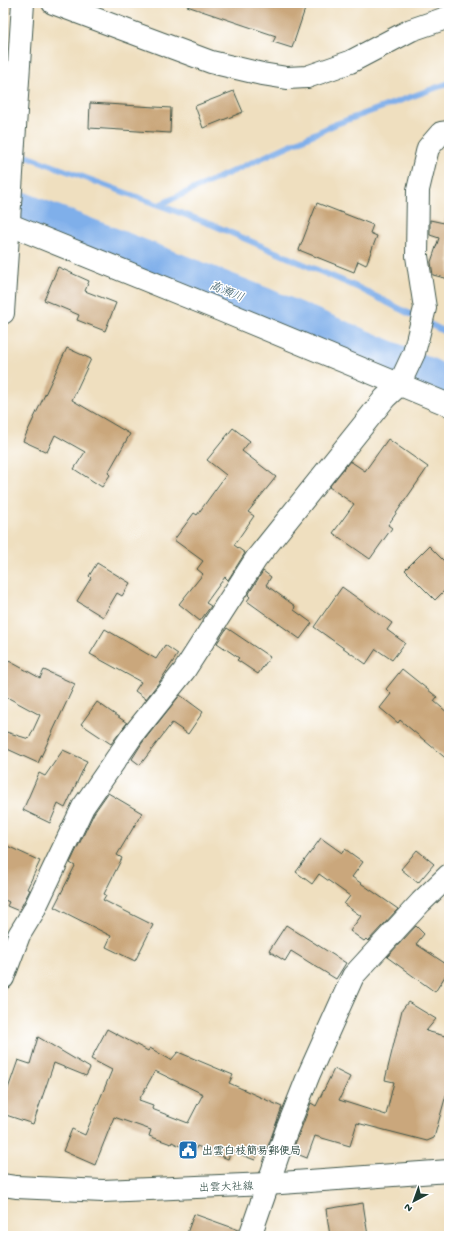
<svg xmlns="http://www.w3.org/2000/svg" width="452" height="1239" font-family="'Gochi Hand','Klee One',sans-serif">
<style>
.lines{fill:none;stroke-linecap:round;stroke-linejoin:round}
.stream{stroke:#7fafea;stroke-width:6}
.river{stroke:#7fafea;stroke-width:35}
.building{fill:#caa77b;fill-rule:evenodd}
.minor-casing{stroke:#3e5549;stroke-width:24}
.major-casing{stroke:#3e5549;stroke-width:24}
.minor{stroke:#fff;stroke-width:22}
.major{stroke:#fff;stroke-width:22}
.labels{text-anchor:middle;stroke-width:3;stroke-linejoin:round;paint-order:stroke}
.poi-label{font-size:11px;font-weight:bold;fill:#1f3d34;stroke:#fff;text-anchor:start}
.street-label{font-size:11px;fill:#1f3d34;stroke:#fff}
.water-label{font-size:12px;font-style:italic;fill:#3c5f6b;stroke:#fff}
</style>
<rect width="100%" height="100%" fill="#fff"/>
<filter id="ink" filterUnits="userSpaceOnUse"><feTurbulence type="fractalNoise" baseFrequency=".025" numOctaves="2"/><feDisplacementMap in="SourceGraphic" scale="8" xChannelSelector="R" yChannelSelector="G"/><feConvolveMatrix kernelMatrix="1 2 1 2 8 2 1 2 1" color-interpolation-filters="sRGB"/></filter>
<filter id="wash" filterUnits="userSpaceOnUse"><feTurbulence type="fractalNoise" baseFrequency=".012" numOctaves="4" result="noise"/><feDisplacementMap in="SourceGraphic" scale="16" xChannelSelector="R" yChannelSelector="G"/><feGaussianBlur stdDeviation="0.9" result="paint"/><feColorMatrix in="noise" values="0 0 0 0 0 0 0 0 0 0 0 0 0 0 0 0 0 1.4 0 .05"/><feComposite in="paint" operator="in"/></filter>
<g filter="url(#wash)">
<rect width="100%" height="100%" fill="#efdfbf"/>
<g class="lines">
<g class="stream">
<path d="M 18,153 L 213,225 L 359,288 L 449,334"/>
<path d="M 159,205 L 336,124 L 449,83"/>
</g>
<path class="river" d="M 3,202 L 264,305 L 426,374 L 449,386"/>
</g>
<g id="blocks">
<g class="building">
<path d="M 187,3 L 307,3 L 292,48 L 273,42 L 276,36 L 187,6 Z"/>
<path d="M 234,91 L 243,112 L 203,128 L 195,106 Z"/>
<path d="M 90,103 L 171,108 L 170,133 L 89,128 Z"/>
<path d="M 317,203 L 373,225 L 370,233 L 377,236 L 366,265 L 358,261 L 354,272 L 299,250 Z"/>
<path d="M 446,216 L 449,216 L 449,279 L 433,275 L 431,262 L 439,238 L 430,235 L 430,220 L 444,223 Z"/>
<path d="M 58,267 L 89,281 L 85,291 L 116,303 L 105,331 L 77,320 L 79,315 L 44,300 Z"/>
<path d="M 67,348 L 91,359 L 72,400 L 130,434 L 108,473 L 110,475 L 102,487 L 74,469 L 85,452 L 55,435 L 47,452 L 23,441 Z"/>
<path d="M 233,428 L 250,441 L 242,451 L 276,477 L 248,512 L 254,516 L 234,545 L 245,553 L 228,580 L 225,577 L 206,603 L 211,606 L 200,621 L 179,604 L 203,574 L 197,569 L 203,561 L 174,540 L 194,513 L 197,515 L 226,475 L 207,460 Z"/>
<path d="M 388,439 L 428,467 L 388,525 L 392,528 L 370,559 L 333,533 L 354,504 L 329,487 L 350,461 L 365,471 Z"/>
<path d="M 429,546 L 449,566 L 449,586 L 435,600 L 405,570 Z"/>
<path d="M 97,563 L 130,583 L 122,596 L 117,593 L 103,617 L 77,601 L 91,578 L 89,576 Z"/>
<path d="M 263,571 L 271,577 L 266,585 L 295,606 L 294,610 L 312,623 L 300,639 L 247,601 L 250,597 L 248,595 Z"/>
<path d="M 342,587 L 392,623 L 387,630 L 405,643 L 392,660 L 376,649 L 366,664 L 314,627 Z"/>
<path d="M 227,628 L 270,657 L 258,674 L 237,660 L 239,658 L 217,643 Z"/>
<path d="M 105,629 L 156,659 L 165,645 L 178,654 L 160,681 L 146,699 L 135,691 L 141,682 L 90,654 Z"/>
<path d="M 9,661 L 40,678 L 44,670 L 75,684 L 38,763 L 3,747 L 3,731 L 29,739 L 40,715 L 3,695 L 3,671 Z"/>
<path d="M 402,669 L 437,697 L 434,701 L 449,714 L 449,761 L 400,720 L 398,723 L 380,708 L 391,694 L 386,689 Z"/>
<path d="M 180,695 L 203,712 L 188,734 L 172,723 L 140,765 L 132,759 L 142,743 Z"/>
<path d="M 97,702 L 127,723 L 111,744 L 81,724 Z"/>
<path d="M 63,750 L 87,761 L 65,808 L 58,804 L 50,823 L 23,810 L 39,773 L 45,776 Z"/>
<path d="M 108,793 L 142,813 L 117,855 L 122,858 L 104,894 L 106,895 L 103,900 L 153,925 L 135,961 L 106,947 L 111,936 L 54,907 L 75,866 L 70,863 L 94,813 Z"/>
<path d="M 321,838 L 342,853 L 345,849 L 363,862 L 352,877 L 398,909 L 368,941 L 366,939 L 364,941 L 350,931 L 361,916 L 344,904 L 350,896 L 319,874 L 312,884 L 296,872 Z"/>
<path d="M 3,844 L 40,861 L 27,889 L 30,890 L 19,911 L 7,906 L 9,902 L 3,899 Z"/>
<path d="M 417,850 L 434,864 L 418,883 L 401,869 Z"/>
<path d="M 286,925 L 346,963 L 336,979 L 291,951 L 285,961 L 269,951 Z"/>
<path d="M 416,926 L 424,934 L 416,944 L 449,966 L 449,970 L 435,992 L 387,957 Z"/>
<path d="M 408,1002 L 436,1019 L 426,1031 L 449,1037 L 449,1096 L 446,1095 L 434,1138 L 427,1141 L 357,1123 L 350,1146 L 315,1136 L 307,1158 L 292,1152 L 311,1103 L 316,1106 L 334,1069 L 350,1077 L 339,1100 L 386,1115 L 394,1082 L 385,1080 L 402,1010 Z"/>
<path d="M 107,1029 L 148,1051 L 150,1048 L 171,1060 L 178,1052 L 233,1075 L 229,1083 L 282,1107 L 266,1152 L 259,1149 L 255,1160 L 231,1151 L 228,1159 L 197,1146 L 194,1153 L 172,1142 L 171,1144 L 149,1136 L 151,1130 L 114,1117 L 95,1165 L 63,1151 L 72,1129 L 85,1135 L 112,1070 L 91,1059 ZM 155,1071 L 203,1094 L 188,1123 L 152,1109 L 153,1105 L 139,1100 Z"/>
<path d="M 38,1037 L 90,1068 L 86,1076 L 54,1063 L 33,1124 L 3,1114 L 3,1103 L 18,1060 L 30,1064 Z"/>
<path d="M 363,1203 L 368,1236 L 330,1236 L 326,1209 Z"/>
<path d="M 194,1214 L 239,1230 L 238,1236 L 186,1236 Z"/>
</g>
</g>
</g>
<g filter="url(#ink)">
<use href="#blocks" fill-opacity="0" stroke="#3e5549" stroke-width="1"/>
<g class="lines">
<g class="minor-casing">
<g id="minor">
<path d="M 53,3 L 211,62 L 262,74 L 287,78 L 307,77 L 350,62 L 411,30 L 449,17"/>
<path d="M 3,222 L 220,310 L 449,405"/>
<path d="M 3,313 L 23,3"/>
<path d="M 3,978 L 19,935 L 33,912 L 83,807 L 132,736 L 184,671 L 256,559 L 385,398 L 399,385 L 414,353 L 425,308 L 417,256 L 418,190 L 428,148 L 441,133 L 449,132"/>
<path d="M 250,1236 L 286,1132 L 309,1074 L 353,976 L 421,902 L 449,875"/>
</g>
</g>
<g class="major-casing">
<path id="major" d="M 3,1185 L 16,1187 L 103,1191 L 267,1184 L 449,1171"/>
</g>
<use href="#minor" class="minor"/>
<use href="#major" class="major"/>
</g>
</g>
<defs>
<g id="civic-square" transform="scale(1)"><rect x="-9" y="-9" width="18" height="18" rx="4" fill="#1f6fb2" stroke="#fff"/><path d="M-.6-6.5H3V-4.5H.6V-3L4-1V1h2V6H-6V1h2V-1L-.6-3ZM-1.2 2.5V6h2.4V2.5Z" fill="#fff"/></g>
</defs>
<g fill-rule="evenodd">
<use href="#civic-square" x="188" y="1150"/>
</g>
<g class="labels">
<g class="poi-label">
<text x="202" y="1154">出雲白枝簡易郵便局</text>
</g>
<g class="street-label">
<text transform="translate(226 1186) rotate(-2)" y="4">出雲大社線</text>
</g>
<g class="water-label">
<text transform="translate(227 291) rotate(22)" y="4">高瀬川</text>
</g>
</g>
<rect width="452" height="1239" fill="none" stroke="#fff" stroke-width="16"/>
<g transform="translate(414 1201) rotate(221)" stroke="#ffffff" stroke-width="3" paint-order="stroke">
<path d="M0-3L7 15L0 10L-7 15Z" fill="#1f3d34"/>
<text y="-6" font-size="11" font-weight="bold" text-anchor="middle" fill="#1f3d34">N</text>
</g>
</svg>
